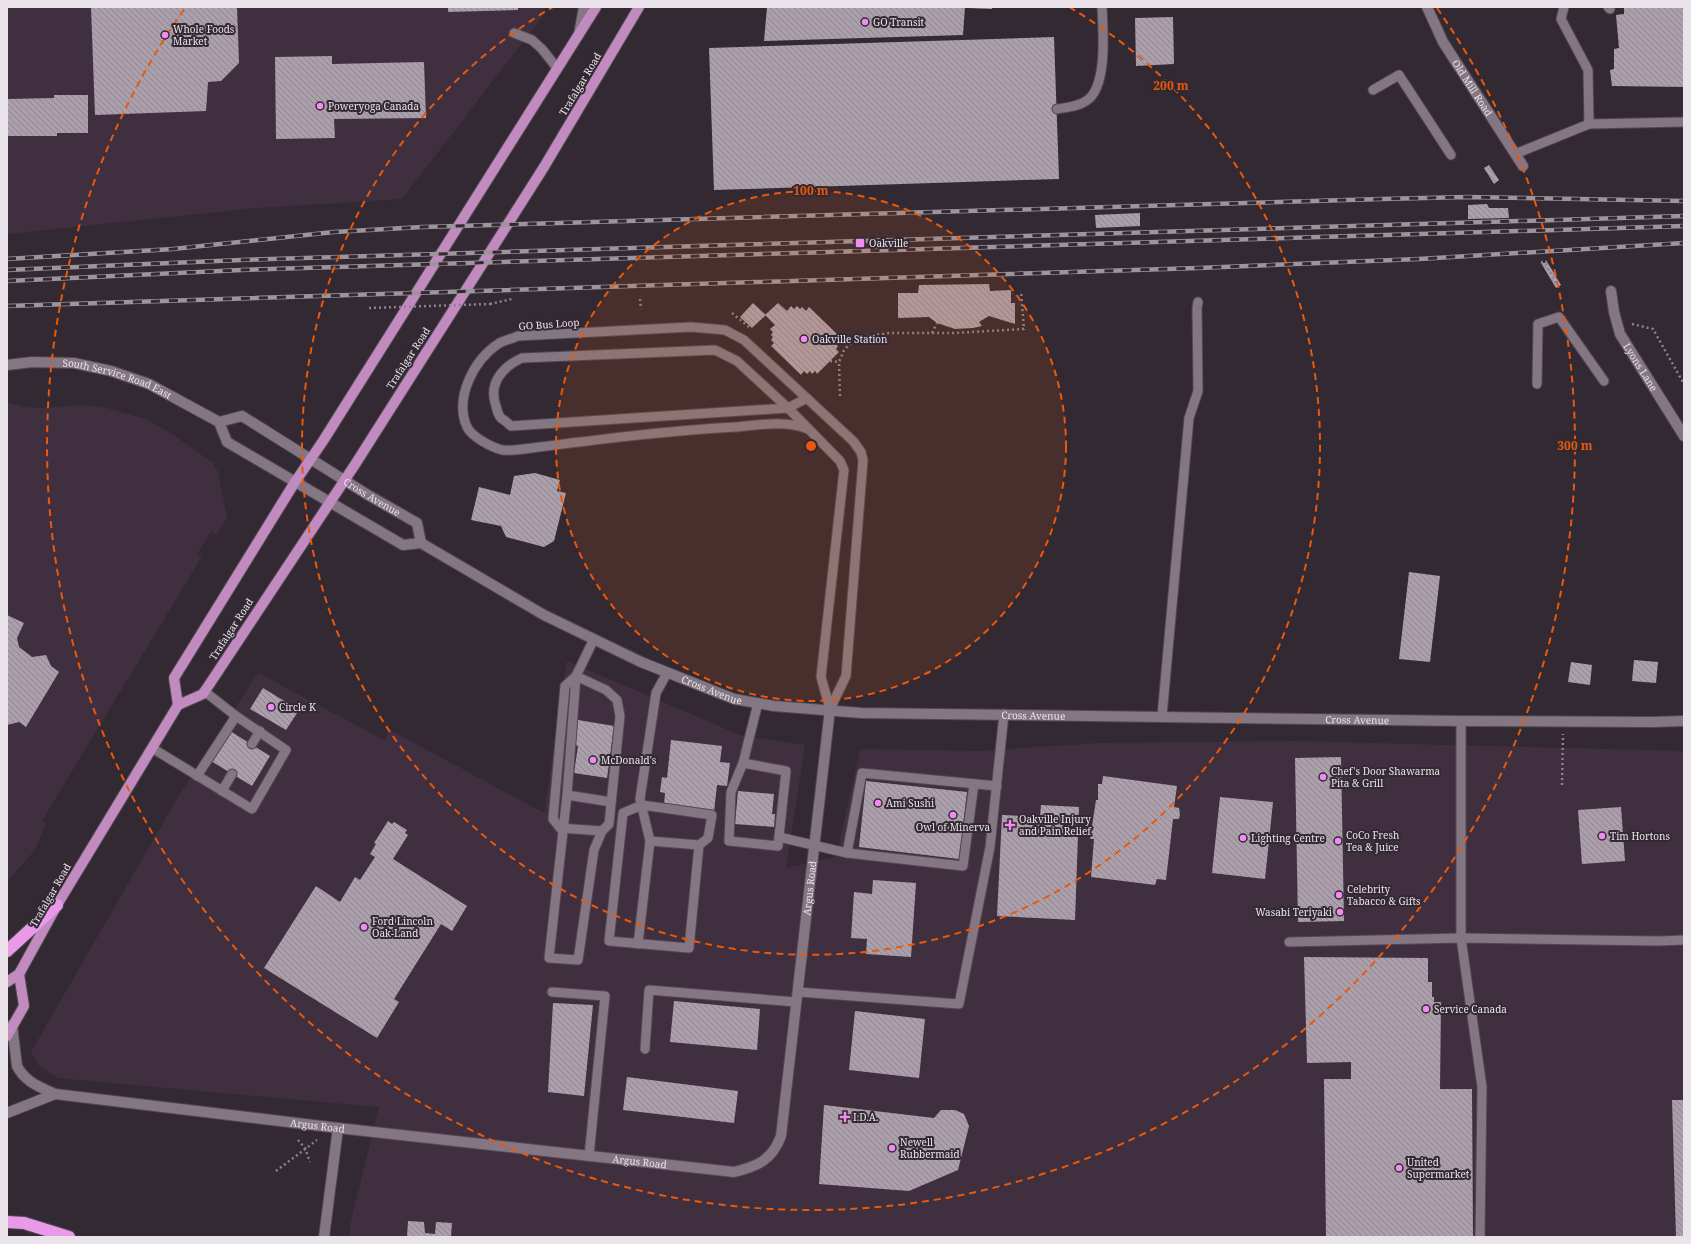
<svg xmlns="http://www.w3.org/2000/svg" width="1691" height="1244" font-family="'Noto Serif',serif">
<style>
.built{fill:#40303f}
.building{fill:url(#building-back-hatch)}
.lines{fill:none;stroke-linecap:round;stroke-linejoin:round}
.service-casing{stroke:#514851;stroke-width:11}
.minor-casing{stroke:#514851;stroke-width:12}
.tertiary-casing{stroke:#514851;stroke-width:12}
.secondary-casing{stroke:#514851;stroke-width:12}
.primary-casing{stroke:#514851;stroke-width:12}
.motorway-casing{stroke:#514851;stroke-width:14}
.path{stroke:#8c838b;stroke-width:2.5;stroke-dasharray:2 3;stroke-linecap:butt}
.service{stroke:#847783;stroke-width:9}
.minor{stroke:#847783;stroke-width:10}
.tertiary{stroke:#847783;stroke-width:10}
.secondary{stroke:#847783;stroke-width:10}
.primary{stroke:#c18bc0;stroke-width:10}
.motorway{stroke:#ea99e9;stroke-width:12}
.rail-casing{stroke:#9d949c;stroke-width:4.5}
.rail{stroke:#332933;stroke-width:3;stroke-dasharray:9;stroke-linecap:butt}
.path-bridge{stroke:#8c838b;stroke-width:2.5;stroke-dasharray:2 3;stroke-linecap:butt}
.ring{fill:none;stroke:#e8590c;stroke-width:2;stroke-dasharray:7 5}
.poi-dot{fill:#f28af2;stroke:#332933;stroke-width:1.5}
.labels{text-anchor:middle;stroke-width:4;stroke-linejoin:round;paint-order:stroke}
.poi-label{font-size:10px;fill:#eae3e9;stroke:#332933;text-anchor:start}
.street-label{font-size:10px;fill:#eae3e9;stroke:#332933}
.centre{fill:#e8590c;stroke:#332933;stroke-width:2}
.ring-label{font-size:12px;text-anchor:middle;font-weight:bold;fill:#e8590c;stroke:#332933;stroke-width:4;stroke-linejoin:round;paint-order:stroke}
</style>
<defs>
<pattern id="building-back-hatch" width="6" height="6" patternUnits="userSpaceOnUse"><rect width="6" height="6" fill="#ac9fac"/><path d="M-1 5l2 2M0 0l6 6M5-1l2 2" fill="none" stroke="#8d848d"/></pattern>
</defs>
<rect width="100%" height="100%" fill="#332933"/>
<g class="built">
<path d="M 7,7 L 545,7 L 545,13 L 402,199 L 257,208 L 7,234 Z"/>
<path d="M 7,402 L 23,407 L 47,408 L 80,405 L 107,408 L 145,419 L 171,433 L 213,463 L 218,472 L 227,517 L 217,535 L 211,531 L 197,554 L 202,556 L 42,821 L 46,824 L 35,850 L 7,881 Z"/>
<path d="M 567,661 L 740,735 L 805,745 L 786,868 L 836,857 L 860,749 L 980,751 L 1099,743 L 1296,741 L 1684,751 L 1684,1237 L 350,1237 L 350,1225 L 379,1107 L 58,1078 L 38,1065 L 31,1052 L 178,797 L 258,673 L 384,740 L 390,730 L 544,813 Z"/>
</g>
<g class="building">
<path d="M 91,7 L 237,7 L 239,63 L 221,81 L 208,82 L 206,111 L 95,115 Z"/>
<path d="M 448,7 L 518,7 L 518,10 L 448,12 Z"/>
<path d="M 767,7 L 965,7 L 963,35 L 764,41 Z"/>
<path d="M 967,7 L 992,7 L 992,9 L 967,8 Z"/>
<path d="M 1624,7 L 1684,7 L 1684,87 L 1612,86 L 1610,70 L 1614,69 L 1614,49 L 1619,48 L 1616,15 L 1624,14 Z"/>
<path d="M 1173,17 L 1174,64 L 1136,66 L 1135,18 Z"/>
<path d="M 1054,37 L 1059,179 L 714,190 L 709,48 Z"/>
<path d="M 332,56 L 332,64 L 424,62 L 426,118 L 334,119 L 335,138 L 276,139 L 275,57 Z"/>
<path d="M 54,95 L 88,95 L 88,133 L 57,133 L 57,136 L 7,136 L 7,99 L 54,98 Z"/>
<path d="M 1489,165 L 1499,180 L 1494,184 L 1484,168 Z"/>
<path d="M 1487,204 L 1489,208 L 1508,208 L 1509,218 L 1468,219 L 1468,205 Z"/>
<path d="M 1140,213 L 1140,226 L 1096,228 L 1095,215 Z"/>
<path d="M 1546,260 L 1561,285 L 1556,288 L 1541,263 L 1545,263 Z"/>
<path d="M 989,284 L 990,291 L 1011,290 L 1011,303 L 1015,303 L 1015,324 L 989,316 L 979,322 L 982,326 L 973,328 L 955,329 L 937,323 L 929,317 L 898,318 L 898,293 L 918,293 L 919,285 Z"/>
<path d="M 753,303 L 766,315 L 752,328 L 740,317 Z"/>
<path d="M 778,303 L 787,311 L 791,306 L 794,309 L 797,306 L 800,309 L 802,307 L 806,311 L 809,307 L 838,335 L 835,338 L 838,341 L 836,344 L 838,346 L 836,349 L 839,352 L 817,374 L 815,371 L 812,374 L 810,371 L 807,374 L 804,371 L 801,375 L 771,346 L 774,343 L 771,340 L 773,337 L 771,335 L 773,332 L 770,329 L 775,325 L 765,315 Z"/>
<path d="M 535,473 L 560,480 L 557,491 L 566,493 L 554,541 L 544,547 L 506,537 L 501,526 L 471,520 L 479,487 L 510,495 L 514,476 Z"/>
<path d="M 1409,572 L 1440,576 L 1430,662 L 1399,659 Z"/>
<path d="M 7,615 L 24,623 L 17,638 L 19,647 L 32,657 L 46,655 L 51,666 L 59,672 L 26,727 L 19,722 L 7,725 Z"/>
<path d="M 1634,660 L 1658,662 L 1656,683 L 1632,681 Z"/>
<path d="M 1571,662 L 1592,665 L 1590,685 L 1568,682 Z"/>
<path d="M 263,688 L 299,710 L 286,730 L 250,709 Z"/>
<path d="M 578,720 L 614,726 L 607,778 L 574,773 L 578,746 L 575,745 Z"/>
<path d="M 230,731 L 270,756 L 252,786 L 211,761 Z"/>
<path d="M 671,740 L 722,746 L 720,762 L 730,763 L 727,786 L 717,785 L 714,812 L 664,805 L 665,793 L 660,792 L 662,777 L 667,778 Z"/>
<path d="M 1341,757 L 1344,921 L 1298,922 L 1295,758 Z"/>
<path d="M 1103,776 L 1177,786 L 1174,807 L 1179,808 L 1180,814 L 1179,819 L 1173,819 L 1166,880 L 1157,879 L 1155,885 L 1091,877 L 1094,839 L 1090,839 L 1096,800 L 1098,800 L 1098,784 L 1102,784 Z"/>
<path d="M 866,781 L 967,792 L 959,859 L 859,847 Z"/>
<path d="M 738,791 L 774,794 L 772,814 L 775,814 L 774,827 L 735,824 Z"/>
<path d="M 1220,797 L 1273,802 L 1265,879 L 1212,873 Z"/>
<path d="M 1041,805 L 1079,807 L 1075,920 L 997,916 L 1002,815 L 1040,817 Z"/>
<path d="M 1621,807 L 1625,861 L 1582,864 L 1578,810 Z"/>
<path d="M 388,821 L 392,824 L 394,822 L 407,830 L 405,833 L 408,835 L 393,859 L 467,906 L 452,931 L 441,924 L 394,999 L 399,1002 L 377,1038 L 264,968 L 316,886 L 340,902 L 355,877 L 360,880 L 375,857 L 370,854 L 376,844 L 374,843 Z"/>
<path d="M 873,880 L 916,883 L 911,957 L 866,954 L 867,939 L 851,938 L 854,892 L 872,894 Z"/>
<path d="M 1304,957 L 1428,958 L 1428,982 L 1432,982 L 1432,997 L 1434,997 L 1434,1002 L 1441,1002 L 1440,1089 L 1472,1089 L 1473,1237 L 1326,1237 L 1324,1079 L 1351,1079 L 1351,1062 L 1307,1063 Z"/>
<path d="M 674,1001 L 760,1009 L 757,1050 L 670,1042 Z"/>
<path d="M 553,1003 L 593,1005 L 584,1096 L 548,1092 Z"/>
<path d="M 855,1011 L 925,1019 L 919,1078 L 849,1070 Z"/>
<path d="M 627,1077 L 738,1091 L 734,1123 L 623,1110 Z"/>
<path d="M 1672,1100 L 1684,1100 L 1684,1237 L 1676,1237 Z"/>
<path d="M 824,1105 L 934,1118 L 941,1110 L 955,1110 L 964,1114 L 969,1126 L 958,1170 L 909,1191 L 819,1184 Z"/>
<path d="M 408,1221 L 424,1222 L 425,1233 L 435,1234 L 436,1222 L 452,1223 L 451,1237 L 407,1237 Z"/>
</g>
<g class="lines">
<g class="service-casing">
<g id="service">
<path d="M 1564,7 L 1561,19 L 1588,70 L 1589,124"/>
<path d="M 1608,7 L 1610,9"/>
<path d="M 514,33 L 532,40 L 542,49 L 557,68"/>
<path d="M 1373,90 L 1399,75 L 1451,155"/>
<path d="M 1057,109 C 1068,107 1077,107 1086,101 C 1108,88 1103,30 1102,7"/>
<path d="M 1515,154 L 1589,124 L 1684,122"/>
<path d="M 1537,384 L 1538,324 L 1559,317 L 1604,381"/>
<path d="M 807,398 L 788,408 L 511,426 C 508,423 504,420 501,418 C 498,415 497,410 496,406 C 488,384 502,367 522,358 L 715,350 L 737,361 L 788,408 L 840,461 L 844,470 L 821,677 L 830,709"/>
<path d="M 808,429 C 786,420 758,425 735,427 C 664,431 594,440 524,449 C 517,450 509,451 502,450 C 491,447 472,437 467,427 C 454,398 474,360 498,344 C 504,340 512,339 518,336 L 691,327 L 725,330 L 744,340 L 853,441 L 861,452 L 863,460 L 846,676 L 830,709"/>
<path d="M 594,639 L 576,676 L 567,795 L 611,802"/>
<path d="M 576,676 L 606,690 L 617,700 L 620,716 L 609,824 L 602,831 L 560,828 L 553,819 L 565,686 Z"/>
<path d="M 1162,716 L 1189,418 L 1198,391 L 1197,308 L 1198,302"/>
<path d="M 1461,721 L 1461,938 L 1482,1087 L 1480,1237"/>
<path d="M 252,744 L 260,731"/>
<path d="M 152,748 L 252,809 L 286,750 L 236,716 L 204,691"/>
<path d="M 743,763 L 786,771 L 778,846 L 729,841 L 731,792 L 743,763 L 758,703"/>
<path d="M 197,776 L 236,716"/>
<path d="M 222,791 L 232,774"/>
<path d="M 567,795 L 549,958 L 578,960 L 594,850 L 602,831"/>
<path d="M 779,837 L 847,853 L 963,866 L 974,784"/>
<path d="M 650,841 L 699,845 L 689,948 L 609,941 L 623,813 L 642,805 L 712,815 L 708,838 L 699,845"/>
<path d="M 847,853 L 862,773 L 997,786"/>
<path d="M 1289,942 L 1461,938 L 1658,941 L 1684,940"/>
<path d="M 638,944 L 650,841 L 640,799 L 656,693 L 667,673"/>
<path d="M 552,992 L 605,996 L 589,1156"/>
<path d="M 798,992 L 959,1004 L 990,847 L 1004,714"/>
<path d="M 645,1049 L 649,990 L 796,1002"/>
</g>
</g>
<g class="minor-casing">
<g id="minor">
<path id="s1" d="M 1427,7 L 1443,42 L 1523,166"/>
<path id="s2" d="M 1611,291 L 1614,312 L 1620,334 L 1684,436"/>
<path id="s3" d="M 12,1025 L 17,1066 C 25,1082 40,1087 55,1094 L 338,1128 L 734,1172 C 758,1166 772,1160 781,1136 L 830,709"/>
<path d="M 7,1113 L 55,1094"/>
<path d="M 324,1237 L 338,1128"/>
</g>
</g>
<g class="tertiary-casing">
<g id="tertiary">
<path id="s4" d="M 7,365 L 32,362 L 74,363 L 111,371 L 149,384 L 219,422 L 227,442 L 403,545 L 421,543 L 544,615 L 641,662 L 734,699 L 774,706 L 861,713 L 1461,721 L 1652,722 L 1684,721"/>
<path id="s5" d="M 219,422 L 242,416 L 368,495 L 417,523 L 421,543"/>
</g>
</g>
<g class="secondary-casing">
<path id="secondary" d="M 579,34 L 584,7"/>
</g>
<g class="primary-casing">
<g id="primary">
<path d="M 178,705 L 174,678 L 295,482 L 323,441 L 596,7"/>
<path d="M 7,982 L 19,974 L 57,905 L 178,705 L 203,694 L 356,463 L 544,167 L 639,7"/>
<path d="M 7,1036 L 24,1006 L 19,974"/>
</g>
</g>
<g class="motorway-casing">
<g id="motorway">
<path d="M 7,951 L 57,905"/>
<path d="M 7,1222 L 24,1223 L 69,1237"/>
</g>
</g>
<g class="path">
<path d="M 1541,262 L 1545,263 L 1558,286"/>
<path d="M 640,299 L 641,309"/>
<path d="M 490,304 L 512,299"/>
<path d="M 732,313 L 749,327"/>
<path d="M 1632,324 L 1653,329 L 1684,384"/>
<path d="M 932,333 L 937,323"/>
<path d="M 830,361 L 839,362"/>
<path d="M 840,396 L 839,362 L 844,350 L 851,343 L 861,337 L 889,333 L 954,333 L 1024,329 L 1021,291"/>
<path d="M 1562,785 L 1563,734"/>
<path d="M 298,1140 L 305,1148 L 310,1162"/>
<path d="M 276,1171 L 317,1140"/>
</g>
<use href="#service" class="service"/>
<use href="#minor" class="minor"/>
<use href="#tertiary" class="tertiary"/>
<use href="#secondary" class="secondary"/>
<use href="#primary" class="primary"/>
<use href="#motorway" class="motorway"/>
<g class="rail-casing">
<g id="rail">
<path d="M 7,259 L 173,249 L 334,232 L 422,227 L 1382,199 L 1466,197 L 1684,201"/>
<path d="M 7,270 L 241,260 L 1684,216"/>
<path d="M 7,281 L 241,270 L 1684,226"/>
<path d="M 7,306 L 1198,268 L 1419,259 L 1684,243"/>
</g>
</g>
<use href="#rail" class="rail"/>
<path class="path-bridge" d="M 369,308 L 490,304"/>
</g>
<circle cx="811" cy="446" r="255" fill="#e8590c" fill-opacity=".12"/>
<g class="ring">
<circle cx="811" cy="446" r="255"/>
<path d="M1069 7A509 509 0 1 1 553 7"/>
<path d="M1437 8A764 764 0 1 1 185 8"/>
</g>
<g class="poi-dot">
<circle cx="865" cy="22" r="4"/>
<circle cx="165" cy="35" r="4"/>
<circle cx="320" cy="106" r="4"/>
<rect x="855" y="238" width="10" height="10" rx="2"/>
<circle cx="804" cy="339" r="4"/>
<circle cx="271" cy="707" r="4"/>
<circle cx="593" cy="760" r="4"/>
<circle cx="1323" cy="777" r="4"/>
<circle cx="878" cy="803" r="4"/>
<circle cx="953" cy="815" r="4"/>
<path d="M1008 819h4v4h4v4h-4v4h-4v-4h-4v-4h4z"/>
<circle cx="1602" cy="836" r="4"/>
<circle cx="1243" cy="838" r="4"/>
<circle cx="1338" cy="841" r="4"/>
<circle cx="1339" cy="895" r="4"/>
<circle cx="1340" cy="912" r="4"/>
<circle cx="364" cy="927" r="4"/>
<circle cx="1426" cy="1009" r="4"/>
<path d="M843 1111h4v4h4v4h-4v4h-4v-4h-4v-4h4z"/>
<circle cx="892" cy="1148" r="4"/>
<circle cx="1399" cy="1168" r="4"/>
</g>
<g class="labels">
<g class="poi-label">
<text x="873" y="26">GO Transit</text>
<text x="173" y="33">Whole Foods<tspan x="173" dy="12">Market</tspan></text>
<text x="328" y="110">Poweryoga Canada</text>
<text x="869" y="247">Oakville</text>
<text x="812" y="343">Oakville Station</text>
<text x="279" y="711">Circle K</text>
<text x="601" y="764">McDonald's</text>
<text x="1331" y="775">Chef's Door Shawarma<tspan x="1331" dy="12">Pita &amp; Grill</tspan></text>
<text x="886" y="807">Ami Sushi</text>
<text x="1019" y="823">Oakville Injury<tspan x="1019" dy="12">and Pain Relief</tspan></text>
<text x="953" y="831" text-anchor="middle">Owl of Minerva</text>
<text x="1346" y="839">CoCo Fresh<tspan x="1346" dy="12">Tea &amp; Juice</tspan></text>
<text x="1610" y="840">Tim Hortons</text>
<text x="1251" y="842">Lighting Centre</text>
<text x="1347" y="893">Celebrity<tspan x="1347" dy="12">Tabacco &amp; Gifts</tspan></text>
<text x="1332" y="916" text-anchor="end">Wasabi Teriyaki</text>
<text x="372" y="925">Ford Lincoln<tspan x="372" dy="12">Oak-Land</tspan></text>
<text x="1434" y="1013">Service Canada</text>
<text x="853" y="1121">I.D.A.</text>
<text x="900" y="1146">Newell<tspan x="900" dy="12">Rubbermaid</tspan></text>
<text x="1407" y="1166">United<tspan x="1407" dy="12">Supermarket</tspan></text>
</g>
<g class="street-label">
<text transform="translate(580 84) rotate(-59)" y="4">Trafalgar Road</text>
<text dy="4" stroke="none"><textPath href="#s1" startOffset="93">Old Mill Road</textPath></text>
<text transform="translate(549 324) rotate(-4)" y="4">GO Bus Loop</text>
<text transform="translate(408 358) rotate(-57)" y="4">Trafalgar Road</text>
<text dy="4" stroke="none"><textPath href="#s2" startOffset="83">Lyons Lane</textPath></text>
<text dy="4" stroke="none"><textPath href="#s4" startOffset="113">South Service Road East</textPath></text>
<text dy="4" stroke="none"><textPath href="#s5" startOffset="177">Cross Avenue</textPath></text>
<text transform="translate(231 629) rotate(-57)" y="4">Trafalgar Road</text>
<text dy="4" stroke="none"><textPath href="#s4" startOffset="795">Cross Avenue</textPath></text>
<text dy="4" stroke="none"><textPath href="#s4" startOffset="1119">Cross Avenue</textPath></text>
<text dy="4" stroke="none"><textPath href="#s4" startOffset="1443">Cross Avenue</textPath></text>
<text dy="4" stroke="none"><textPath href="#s3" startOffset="1085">Argus Road</textPath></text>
<text transform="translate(50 895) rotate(-60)" y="4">Trafalgar Road</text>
<text dy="4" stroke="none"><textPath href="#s3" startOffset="354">Argus Road</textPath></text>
<text dy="4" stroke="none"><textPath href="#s3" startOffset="678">Argus Road</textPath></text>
</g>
</g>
<circle cx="811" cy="446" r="6" class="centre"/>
<g class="ring-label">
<text x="1171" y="90">200 m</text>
<text x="811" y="195">100 m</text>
<text x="1575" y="450">300 m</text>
</g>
<rect width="1691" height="1244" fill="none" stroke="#eae3e9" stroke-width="16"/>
</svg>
